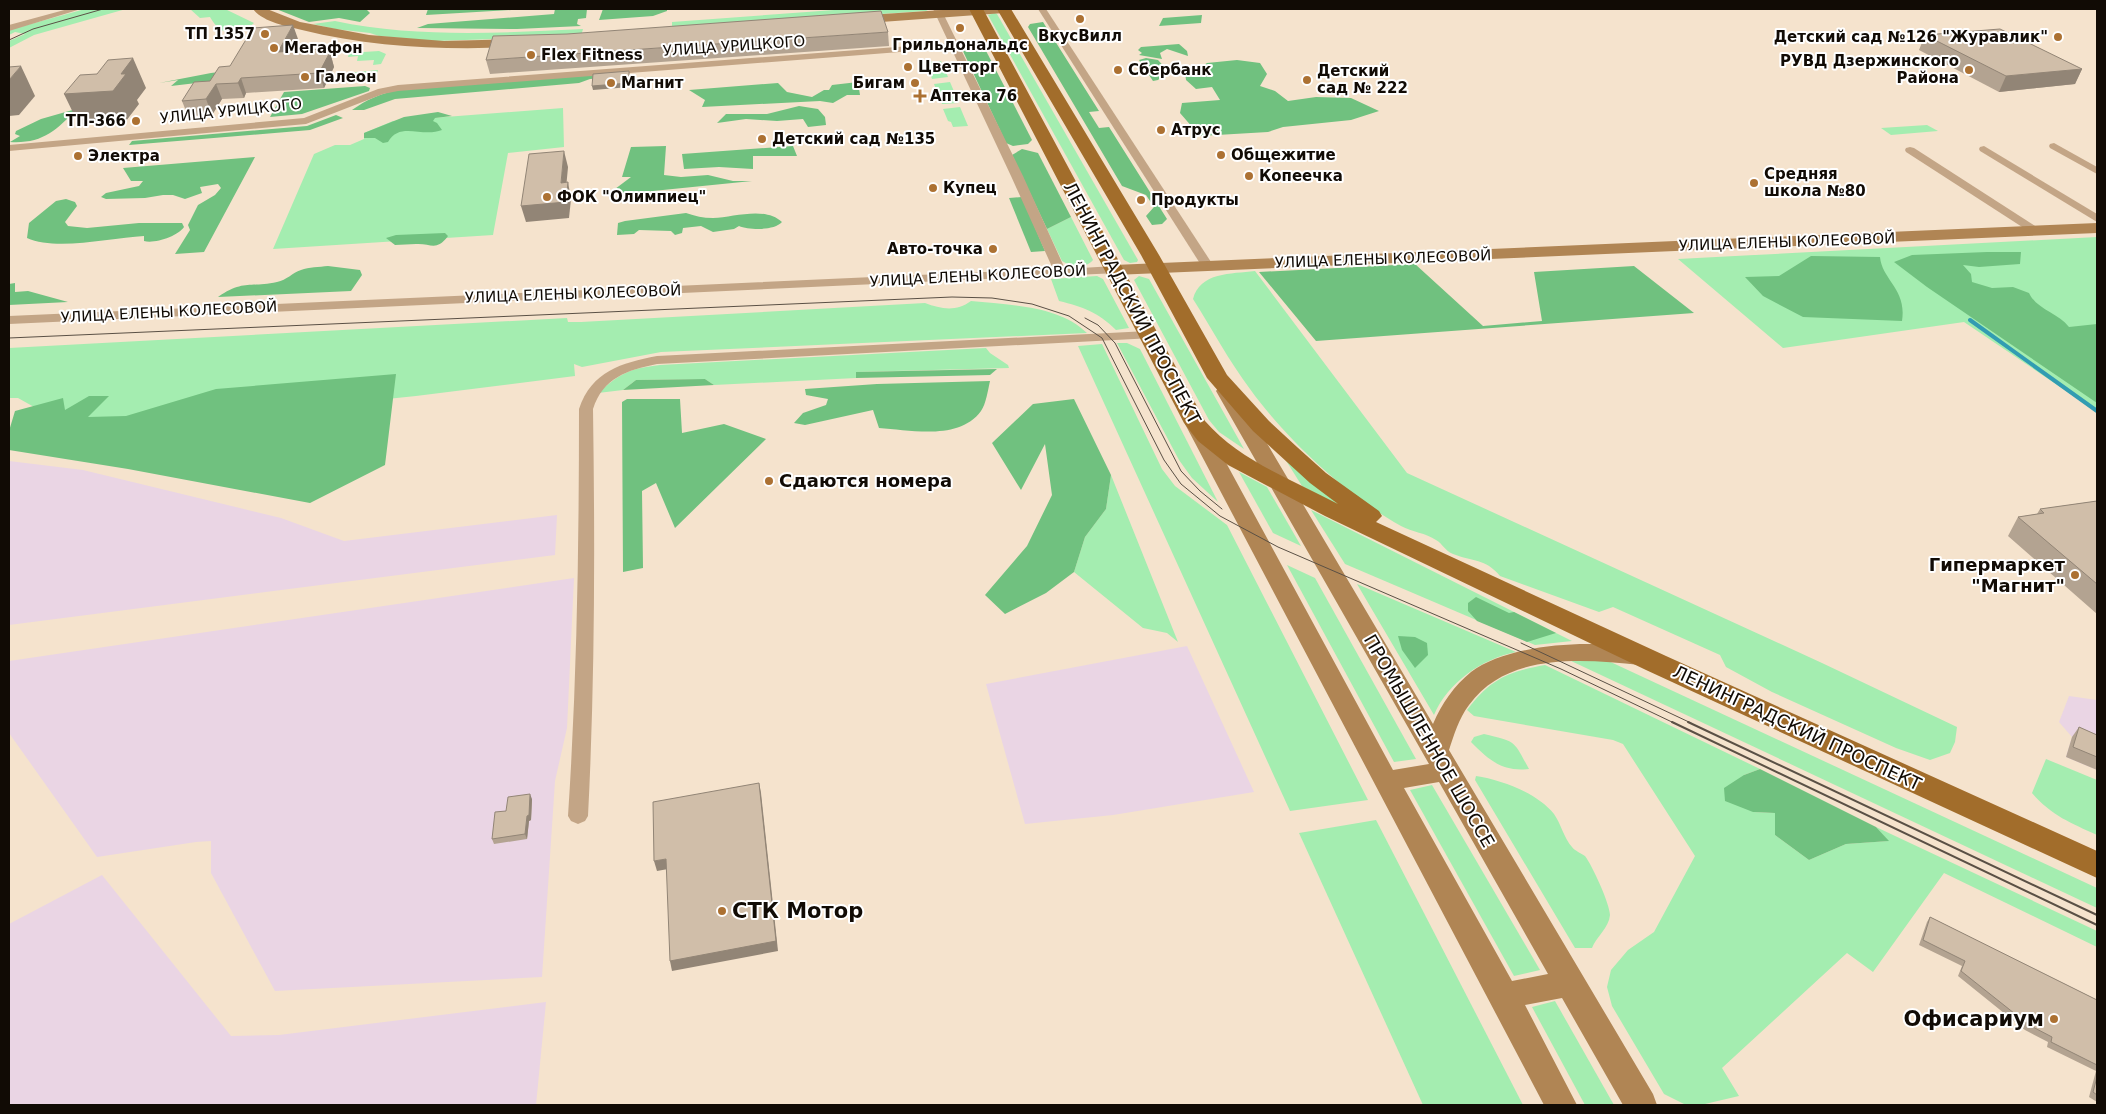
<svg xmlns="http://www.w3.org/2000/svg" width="2106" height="1114" font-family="'DejaVu Sans',sans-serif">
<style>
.industrial{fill:#ead5e4}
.green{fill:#a4edb0}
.forest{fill:#70c17f}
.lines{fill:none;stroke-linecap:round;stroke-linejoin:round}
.stream{stroke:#329cb2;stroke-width:4}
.street{fill:#c3a586;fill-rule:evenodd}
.secondary{fill:#b08554;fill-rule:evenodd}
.primary{fill:#a26d2b;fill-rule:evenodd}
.tram-far1{stroke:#5a5045;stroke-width:1}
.tram{stroke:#5a5045;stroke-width:2}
.wall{fill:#b3a391}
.shaded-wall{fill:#928576}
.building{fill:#d0bea9;stroke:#928576}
.poi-dot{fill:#ac7132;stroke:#fff;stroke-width:2}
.labels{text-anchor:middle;stroke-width:4;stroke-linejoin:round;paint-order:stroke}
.far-poi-label{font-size:15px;font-weight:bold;fill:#110b05;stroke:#fff;text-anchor:start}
.far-street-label{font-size:15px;fill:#110b05;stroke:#fff}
.street-label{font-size:18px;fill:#110b05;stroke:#fff}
.poi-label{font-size:18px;font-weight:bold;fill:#110b05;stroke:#fff;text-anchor:start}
.near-poi-label{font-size:21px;font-weight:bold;fill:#110b05;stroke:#fff;text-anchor:start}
</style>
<rect width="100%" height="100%" fill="#f5e3cd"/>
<g class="industrial">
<path d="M 9,461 L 83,470 L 281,518 L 344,541 L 557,515 L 555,555 L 9,625 Z"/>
<path d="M 574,578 L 567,728 L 555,781 L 542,977 L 275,991 L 211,873 L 211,841 L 196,842 L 97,857 L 9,733 L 9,661 Z"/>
<path d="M 1187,646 L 1254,792 L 1113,815 L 1025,824 L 986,684 Z"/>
<path d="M 2069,696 L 2097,700 L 2097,770 L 2066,757 L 2072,737 L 2059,722 Z"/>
<path d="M 102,875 L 231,1036 L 279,1035 L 546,1002 L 536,1105 L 9,1105 L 9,924 Z"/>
</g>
<g class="green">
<path d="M 85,9 L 126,9 L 34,35 L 9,48 L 9,41 L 25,34 L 15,32 L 9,35 L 9,30 Z"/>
<path d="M 190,9 L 225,9 L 254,23 C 250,27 245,28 239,30 C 224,35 218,30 210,17 L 200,18 Z"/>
<path d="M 848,9 L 930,9 L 926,11 L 672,28 L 672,22 Z"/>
<path d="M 995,13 L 997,14 L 1138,260 L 1137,262 L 1130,263 L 1124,260 L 988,15 Z"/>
<path d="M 335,21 C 416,38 500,33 583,29 L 581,36 L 434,41 L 379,36 L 370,33 L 335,29 L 313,24 Z"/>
<path d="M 379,51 L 386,54 L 381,64 L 373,65 L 374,60 L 357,61 L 358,56 L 348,57 L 349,53 Z"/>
<path d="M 941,61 L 948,77 L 932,79 L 926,62 Z"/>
<path d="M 378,70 L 375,79 L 345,82 L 347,73 Z"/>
<path d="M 950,82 L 959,103 L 942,104 L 934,84 Z"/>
<path d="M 960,107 L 968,126 L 953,127 L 951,122 L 948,121 L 943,109 Z"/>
<path d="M 563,108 L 564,147 L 508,153 L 493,235 L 273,249 L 314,154 L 335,145 L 350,145 L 364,139 L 364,133 L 393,121 Z"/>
<path d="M 1927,125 L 1938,131 L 1891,135 L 1881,128 Z"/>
<path d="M 1071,217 L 1093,260 C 1084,270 1072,267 1062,261 L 1047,229 Z"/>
<path d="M 2097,237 L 2097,412 L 1964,322 L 1783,348 L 1678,259 Z"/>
<path d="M 1255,271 L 1407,473 L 1822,663 L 1957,727 L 1955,742 L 1950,753 L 1930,760 L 1896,748 L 1772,692 L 1726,667 L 1720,655 L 1613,607 L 1599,612 L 1500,576 C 1485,558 1473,562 1453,554 C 1444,550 1443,544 1436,540 C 1426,533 1412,532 1401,526 C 1347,496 1286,439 1250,389 C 1229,361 1212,329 1193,299 C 1200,272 1231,274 1255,271 Z"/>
<path d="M 1097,276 L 1103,279 L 1129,328 L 1116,330 C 1098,312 1083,307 1059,301 L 1051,279 Z"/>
<path d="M 1139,276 L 1149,279 L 1244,449 L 1219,432 L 1209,420 L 1134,280 Z"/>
<path d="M 971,301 C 1008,305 1059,305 1087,333 L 661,352 L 582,367 L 574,364 L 575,376 L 416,396 L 77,431 L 18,398 L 9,398 L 9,348 L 567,318 L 568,322 L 581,322 L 925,303 C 941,309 956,312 971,301 Z"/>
<path d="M 1117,343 L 1127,343 L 1140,349 L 1218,502 L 1192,478 L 1179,460 Z"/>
<path d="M 1102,344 L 1162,469 L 1175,486 L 1227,525 L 1368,800 L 1290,811 L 1078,346 Z"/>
<path d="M 986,348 L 990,353 L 1008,365 L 1009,368 L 856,372 L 856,378 L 714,385 L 705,379 L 636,380 L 623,390 L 598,393 C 622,372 629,369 660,365 Z"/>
<path d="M 1285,459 L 1348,512 L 1302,486 Z"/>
<path d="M 1239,472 L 1267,487 L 1301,546 L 1273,533 Z"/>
<path d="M 1111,475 L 1178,642 L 1167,633 L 1143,628 L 1074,572 L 1085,537 L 1106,509 Z"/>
<path d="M 1311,510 L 1572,641 L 1535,645 L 1345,564 Z"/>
<path d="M 1287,565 L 1315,578 L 1416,759 L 1394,762 Z"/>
<path d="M 1357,584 L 1516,652 C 1482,659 1448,682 1434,715 Z"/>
<path d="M 1602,658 L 2097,888 L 2097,908 L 1569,660 Z"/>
<path d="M 1545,665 L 1760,769 L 1744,775 L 1753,812 L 1775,813 L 1775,835 L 1809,860 L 1846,844 L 1888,841 L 1876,827 L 2097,931 L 2097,947 L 1944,873 L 1873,972 L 1847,953 L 1722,1068 L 1739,1096 L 1705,1104 L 1686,1105 L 1664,1094 L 1612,1006 L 1607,987 L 1611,970 L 1628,950 L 1654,932 L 1695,856 L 1623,744 L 1613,740 L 1474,716 L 1467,710 C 1491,679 1507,672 1545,665 Z"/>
<path d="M 1484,734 C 1517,742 1513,740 1529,769 C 1502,772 1489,760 1471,742 L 1474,737 Z"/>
<path d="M 2046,759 L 2097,780 L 2097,835 C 2071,823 2052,816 2032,793 Z"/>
<path d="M 1476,776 C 1502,780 1537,793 1554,814 C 1561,824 1564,838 1572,847 C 1575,851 1581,853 1585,856 C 1592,865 1610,904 1610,915 C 1609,928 1596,937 1592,948 L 1575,948 L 1475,780 Z"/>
<path d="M 1432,785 L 1540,970 L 1514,976 L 1410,790 Z"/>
<path d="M 1376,820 L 1523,1105 L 1423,1105 L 1299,833 Z"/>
<path d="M 1555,1001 L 1614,1105 L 1585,1105 L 1532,1007 Z"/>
</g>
<g class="forest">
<path d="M 276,9 L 366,9 L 370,13 L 360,22 L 339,18 L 309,22 Z"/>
<path d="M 428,9 L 527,9 L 426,15 Z"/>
<path d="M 555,9 L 587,9 L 586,18 L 578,19 L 577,24 L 581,26 L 517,29 L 417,28 L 428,24 L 554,14 Z"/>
<path d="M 603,9 L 667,9 L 667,11 L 653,16 L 599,20 Z"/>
<path d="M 1202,15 L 1201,23 L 1159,26 L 1163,18 Z"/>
<path d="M 1043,22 L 1099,111 L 1089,112 L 1099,128 L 1109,127 L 1167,219 L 1162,224 L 1152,225 L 1146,216 L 1154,207 L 1146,195 L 1122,186 L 1028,27 L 1030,24 Z"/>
<path d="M 1179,44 L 1187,51 L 1188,56 L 1167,49 L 1160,53 L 1162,59 L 1139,55 L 1142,53 L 1138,50 L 1141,47 Z"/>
<path d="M 983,45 L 1032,140 L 1028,144 L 1013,146 L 1006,143 L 961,47 Z"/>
<path d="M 1146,58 L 1158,60 L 1168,71 L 1158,80 L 1153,81 L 1139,60 Z"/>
<path d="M 1237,60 L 1260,63 L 1267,74 L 1260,86 L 1275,91 L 1288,101 L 1316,97 L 1351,98 L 1379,111 L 1351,120 L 1283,127 L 1268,132 L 1200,136 L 1180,113 L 1182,103 L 1220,100 L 1212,87 L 1196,89 L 1186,80 L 1185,72 L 1195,71 L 1207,63 Z"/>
<path d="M 250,68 L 239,78 L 171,86 L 178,80 L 159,83 L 211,73 Z"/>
<path d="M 607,74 L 606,78 L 590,79 L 579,83 L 395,99 L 364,110 L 352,110 C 366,100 381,93 399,90 Z"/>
<path d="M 858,82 L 860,95 L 847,95 L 833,103 L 820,101 L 702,107 L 705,100 L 689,90 L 778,83 L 787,92 L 812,97 L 824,90 L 829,90 L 832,85 Z"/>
<path d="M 365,86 L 370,88 L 369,91 L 302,114 L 270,117 L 284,92 Z"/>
<path d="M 799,106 L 818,109 L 825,117 L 826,125 L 808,127 L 803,119 L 777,121 L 746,119 L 717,123 L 726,114 L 767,114 Z"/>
<path d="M 76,109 C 57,131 41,144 10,142 L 20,136 L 15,134 L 16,131 L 41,119 Z"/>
<path d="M 438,112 L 452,116 L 435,118 L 433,121 L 437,123 L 442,130 C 422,138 400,121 388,142 L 383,143 L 375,138 L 364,138 L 364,133 L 404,117 Z"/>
<path d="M 336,115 L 343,118 L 310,130 L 129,145 L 132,141 L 307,126 Z"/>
<path d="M 666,146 L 664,175 L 681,177 L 708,175 L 733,181 L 752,181 L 643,192 L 622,193 L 615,189 L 631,177 L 622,177 L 631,147 Z"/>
<path d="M 793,146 L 797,156 L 753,156 L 753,169 L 719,167 L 684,169 L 682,154 Z"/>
<path d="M 1022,149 L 1038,153 L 1071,217 L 1047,229 L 1012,155 Z"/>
<path d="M 255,157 L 204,252 L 175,254 L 190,230 L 188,225 L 198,205 L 215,195 L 221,188 L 218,184 L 200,187 L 202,193 L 185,199 L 173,195 L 163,195 L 145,198 L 106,199 L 101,197 L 106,193 L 139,186 L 143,181 L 131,181 L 123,168 Z"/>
<path d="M 1022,197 L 1045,251 L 1031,252 L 1009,198 Z"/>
<path d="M 66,199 L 75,202 L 77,206 L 65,222 L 68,226 L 87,228 L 139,223 L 182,223 L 184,227 C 178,236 155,244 144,241 L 144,236 C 111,238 56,251 27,238 L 29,223 L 56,201 Z"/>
<path d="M 686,213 C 695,216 703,218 713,218 C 734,217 765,206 782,222 C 774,231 749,230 739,226 L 734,229 L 713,232 L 701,226 L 683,228 L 682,233 L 675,235 L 671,231 L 639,230 L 634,234 L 617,235 L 618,223 L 625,221 Z"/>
<path d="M 445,233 L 448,236 C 436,252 431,243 416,244 C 409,244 402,245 395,245 L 386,238 L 396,235 Z"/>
<path d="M 1987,252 L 2021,252 L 2020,264 L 1979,267 L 1963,265 L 1971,274 L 1972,282 L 1992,288 L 2013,287 L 2029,293 C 2036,309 2058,313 2069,327 L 2097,324 L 2097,403 L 1927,287 L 1894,262 L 1912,255 Z"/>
<path d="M 1811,256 L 1880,257 C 1882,280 1907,289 1902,321 L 1803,317 L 1763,296 L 1745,277 L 1779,276 Z"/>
<path d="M 1415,264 L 1483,326 L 1542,321 L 1534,272 L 1634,266 L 1694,313 L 1316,341 L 1259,272 Z"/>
<path d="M 328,266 L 360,270 L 362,275 L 351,291 L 218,297 C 244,279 251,288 277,282 C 287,280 292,273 301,270 C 309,267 319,267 328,266 Z"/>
<path d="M 15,283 L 15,292 L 28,291 L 68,302 L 9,305 L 9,284 Z"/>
<path d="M 997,369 L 990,375 L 856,378 L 856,372 Z"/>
<path d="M 396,374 L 385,465 L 310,503 L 128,469 L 9,450 L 9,431 L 15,411 L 63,398 L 65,410 L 89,396 L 109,396 L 88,417 L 126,416 L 216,389 Z"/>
<path d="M 705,379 L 714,385 L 623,390 L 636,380 Z"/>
<path d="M 990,381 C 988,390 986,404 981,411 C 959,441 911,430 879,428 L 873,410 L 805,425 L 794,423 L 803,413 L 826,405 L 828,399 L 806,395 L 805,389 L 877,384 Z"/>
<path d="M 627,399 L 680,399 L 682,433 L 724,424 L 766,439 L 675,528 L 656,483 L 642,491 L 643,568 L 623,572 L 622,402 Z"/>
<path d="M 1074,399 L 1111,475 L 1106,509 L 1085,537 L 1074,572 L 1046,593 L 1005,614 L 985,595 L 1027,546 L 1052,495 L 1045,444 L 1021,490 L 992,443 L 1033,404 Z"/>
<path d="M 1476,597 L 1509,613 L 1514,612 L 1556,633 L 1527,642 L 1477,621 L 1468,611 L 1468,603 Z"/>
<path d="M 1398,636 L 1415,637 L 1427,643 L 1428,655 L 1415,668 L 1402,650 Z"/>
<path d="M 1760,769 L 1876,827 L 1889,841 L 1846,844 L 1809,860 L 1775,835 L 1775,813 L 1753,812 L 1725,801 L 1724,788 L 1744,775 Z"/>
</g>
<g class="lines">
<path class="stream" d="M 1970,320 L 2097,411"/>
<g class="street">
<path d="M 68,9 L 81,9 L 9,31 L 9,25 Z"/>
<path d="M 933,9 L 941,9 L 1023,176 L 1065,269 L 1114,266 L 1120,270 L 1118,273 L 9,324 L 9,316 L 1053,269 L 1011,176 L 951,48 L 398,91 L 383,94 L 306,124 L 9,151 L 9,145 L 304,118 L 378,89 L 398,85 L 949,43 Z"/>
<path d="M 1038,9 L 1046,9 L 1213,265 L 1211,268 L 1207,269 L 1201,265 Z"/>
<path d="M 2054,143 L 2097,167 L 2097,174 L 2050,148 L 2049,146 L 2050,144 Z"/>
<path d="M 1984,146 L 2097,214 L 2097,222 L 1980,151 L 1979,149 L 1980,147 Z"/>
<path d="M 1910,147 L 1914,148 L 2043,231 L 2041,234 L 2033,234 L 1906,152 L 1905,150 L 1906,148 Z"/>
<path d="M 1148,331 L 1153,332 L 1155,335 L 1153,338 L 657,364 C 627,370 603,378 593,409 C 595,545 595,680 588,816 L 585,821 L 578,824 L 571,821 L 568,816 C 577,680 579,545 579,409 C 592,371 621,363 657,356 Z"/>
</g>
<g class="secondary">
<path d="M 253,9 L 267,9 L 300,22 L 369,35 L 444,41 L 520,39 L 526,43 L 520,47 C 446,50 374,48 302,30 C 286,26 263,22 253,9 Z"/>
<path d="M 957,9 L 1010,9 L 1004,13 L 854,24 L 848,20 L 854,16 Z"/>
<path d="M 2097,223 L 2097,233 L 1114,275 L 1108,274 L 1105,270 L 1108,266 L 1114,265 Z"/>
<path d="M 1226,385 L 1233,387 L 1236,391 L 1433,724 C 1442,703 1454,686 1471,672 C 1511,642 1602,638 1649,651 L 1652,657 L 1649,663 L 1640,665 C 1583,659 1507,652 1469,705 C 1459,718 1454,735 1449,750 L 1653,1094 L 1657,1105 L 1623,1105 L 1562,998 L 1525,1005 L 1577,1105 L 1544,1105 L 1185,424 L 1188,420 L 1195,418 L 1202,420 L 1205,424 L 1393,770 L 1429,764 L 1216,391 L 1219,387 ZM 1439,782 L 1548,974 L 1512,981 L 1404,788 Z"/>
</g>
<path class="primary" d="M 969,9 L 983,9 L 1205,421 C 1239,460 1292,480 1338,504 L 1310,483 L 1253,431 L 1207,378 L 1141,255 L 997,9 L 1011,9 L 1159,255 L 1227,375 L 1269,421 L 1297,447 L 1326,473 L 1379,511 L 1382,516 L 1376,522 L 1666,656 L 2097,851 L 2097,878 L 1646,670 L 1325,516 L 1228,465 L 1198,441 L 1184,423 Z"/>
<g class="tram-far1">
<path d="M 9,40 L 33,29 L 103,9"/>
<path d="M 1085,318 L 1098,325 L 1115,343 L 1181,471 L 1200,491 L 1222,509"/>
<path d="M 9,338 L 952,297 L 992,298 L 1032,304 L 1069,316 L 1102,338 L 1164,460 L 1181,484 L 1220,516 L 1278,547 L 1561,669 L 1674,723"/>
<path d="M 1521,643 L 1691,723"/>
</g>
<g class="tram">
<path d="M 1672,722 L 2097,925"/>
<path d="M 1688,722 L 2097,915"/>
</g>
</g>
<g class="wall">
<path d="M 888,32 L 889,46 L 490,74 L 486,60 Z"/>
<path d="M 1925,35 L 2082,69 L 2075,84 L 1999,92 L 1919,50 Z"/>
<path d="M 298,39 L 292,51 L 330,52 L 334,67 L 324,88 L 246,93 L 244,98 L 222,99 L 212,115 L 188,116 L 182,101 L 230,66 Z"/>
<path d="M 2097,501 L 2097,614 L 2008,536 L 2018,517 L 2037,514 L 2040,509 Z"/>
<path d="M 2079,727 L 2097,735 L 2097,770 L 2066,757 L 2072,737 Z"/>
<path d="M 532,799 L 531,820 L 529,821 L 527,839 L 494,844 L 492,839 L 506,811 Z"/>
<path d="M 1930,917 L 2097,1000 L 2097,1102 L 2089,1097 L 2096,1071 L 2047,1047 L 2048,1042 L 2025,1030 L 1958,976 L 1962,966 L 1919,945 L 1927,922 Z"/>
</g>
<g class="shaded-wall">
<path d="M 293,25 L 298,39 L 284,67 L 278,52 Z"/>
<path d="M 324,49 L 327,58 L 330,52 L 334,67 L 324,88 L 319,73 L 322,52 Z"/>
<path d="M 133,58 L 146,88 L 137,100 L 139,104 L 126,121 L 79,125 L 64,94 Z"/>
<path d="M 21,66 L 35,96 L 19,115 L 9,116 L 9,80 Z"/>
<path d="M 2082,69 L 2075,84 L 1999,92 L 2006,76 Z"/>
<path d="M 629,71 L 630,87 L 593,90 L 592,86 Z"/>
<path d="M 241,78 L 246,93 L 244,98 L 238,83 Z"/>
<path d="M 216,84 L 222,99 L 212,115 L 206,99 Z"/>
<path d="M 564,151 L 568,167 L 565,199 L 561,183 Z"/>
<path d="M 568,182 L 571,199 L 569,218 L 526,222 L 521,206 Z"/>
<path d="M 759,783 L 761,793 L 778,951 L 672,971 L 670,961 Z"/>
<path d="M 530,794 L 532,799 L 531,820 L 529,821 L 527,839 L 525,834 Z"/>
<path d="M 666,859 L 668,869 L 657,871 L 654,861 Z"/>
</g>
<g class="building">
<path d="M 881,11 L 888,32 L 486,60 L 493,36 L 567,34 Z"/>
<path d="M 293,25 L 278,52 L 324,49 L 322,52 L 330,52 L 319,73 L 241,78 L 238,83 L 216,84 L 206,99 L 182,101 L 194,82 L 210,81 L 219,67 L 230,66 L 253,28 Z"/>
<path d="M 2000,29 L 2082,69 L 2006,76 L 1925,35 Z"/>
<path d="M 133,58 L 121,74 L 126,74 L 113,91 L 64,94 L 80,75 L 97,74 L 108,60 Z"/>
<path d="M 21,66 L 9,80 L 9,67 Z"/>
<path d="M 629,71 L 629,83 L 592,86 L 593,74 Z"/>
<path d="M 564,151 L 561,183 L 568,182 L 566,202 L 521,206 L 529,154 Z"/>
<path d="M 2097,501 L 2097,584 L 2018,517 L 2044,513 L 2040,509 Z"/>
<path d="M 2079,727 L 2097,735 L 2097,757 L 2073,747 Z"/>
<path d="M 759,783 L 776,941 L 670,961 L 666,859 L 654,861 L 653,802 Z"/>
<path d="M 530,794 L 529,815 L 527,816 L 525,834 L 492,839 L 495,812 L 506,811 L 508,797 Z"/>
<path d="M 1930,917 L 2097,1000 L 2097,1065 L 2051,1042 L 2052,1037 L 2029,1025 L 1961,971 L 1965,961 L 1923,940 Z"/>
<path d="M 2097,1077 L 2097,1095 L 2093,1092 Z"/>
</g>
<g class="poi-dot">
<circle cx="1080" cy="19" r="5"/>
<circle cx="960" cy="28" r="5"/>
<circle cx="265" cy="34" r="5"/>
<circle cx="2058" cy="37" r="5"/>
<circle cx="274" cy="48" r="5"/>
<circle cx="531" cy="55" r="5"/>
<circle cx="908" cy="67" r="5"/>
<circle cx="1118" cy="70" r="5"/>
<circle cx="1969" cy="70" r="5"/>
<circle cx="305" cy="77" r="5"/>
<circle cx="1307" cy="80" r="5"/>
<circle cx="611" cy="83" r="5"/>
<circle cx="915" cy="83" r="5"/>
<path d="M917.5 88.5h5v5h5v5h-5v5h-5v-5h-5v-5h5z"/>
<circle cx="136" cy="121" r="5"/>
<circle cx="1161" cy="130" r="5"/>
<circle cx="762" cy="139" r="5"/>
<circle cx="1221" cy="155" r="5"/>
<circle cx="78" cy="156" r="5"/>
<circle cx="1249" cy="176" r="5"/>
<circle cx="1754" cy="183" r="5"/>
<circle cx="933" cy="188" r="5"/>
<circle cx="547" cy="197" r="5"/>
<circle cx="1141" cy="200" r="5"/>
<circle cx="993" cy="249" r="5"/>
<circle cx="769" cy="481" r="5"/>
<circle cx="2075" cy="575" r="5"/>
<circle cx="722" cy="911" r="5"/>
<circle cx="2054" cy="1019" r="5"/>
</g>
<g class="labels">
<g class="far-poi-label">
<text x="255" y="39" text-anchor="end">ТП 1357</text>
<text x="1080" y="41" text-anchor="middle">ВкусВилл</text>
<text x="2048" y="42" text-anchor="end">Детский сад №126 "Журавлик"</text>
<text x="960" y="50" text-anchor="middle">Грильдональдс</text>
<text x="284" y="53">Мегафон</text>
<text x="541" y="60">Flex Fitness</text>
<text x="1959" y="66" text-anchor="end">РУВД Дзержинского<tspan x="1959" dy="17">Района</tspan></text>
<text x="918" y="72">Цветторг</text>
<text x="1128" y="75">Сбербанк</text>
<text x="1317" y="76">Детский<tspan x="1317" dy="17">сад № 222</tspan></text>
<text x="315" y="82">Галеон</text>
<text x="621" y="88">Магнит</text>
<text x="905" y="88" text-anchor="end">Бигам</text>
<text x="930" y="101">Аптека 76</text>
<text x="126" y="126" text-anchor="end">ТП-366</text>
<text x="1171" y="135">Атрус</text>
<text x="772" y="144">Детский сад №135</text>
<text x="1231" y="160">Общежитие</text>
<text x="88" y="161">Электра</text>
<text x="1764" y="179">Средняя<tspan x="1764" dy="17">школа №80</tspan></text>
<text x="1259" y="181">Копеечка</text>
<text x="943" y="193">Купец</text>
<text x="557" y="202">ФОК "Олимпиец"</text>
<text x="1151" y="205">Продукты</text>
<text x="983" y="254" text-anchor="end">Авто-точка</text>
</g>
<g class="far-street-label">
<text transform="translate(734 46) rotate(-4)" y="5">УЛИЦА УРИЦКОГО</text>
<text transform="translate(231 111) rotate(-6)" y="5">УЛИЦА УРИЦКОГО</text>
<text transform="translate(1787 242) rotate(-2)" y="5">УЛИЦА ЕЛЕНЫ КОЛЕСОВОЙ</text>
<text transform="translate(1383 259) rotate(-2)" y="5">УЛИЦА ЕЛЕНЫ КОЛЕСОВОЙ</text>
<text transform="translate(978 276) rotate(-3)" y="5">УЛИЦА ЕЛЕНЫ КОЛЕСОВОЙ</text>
<text transform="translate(573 294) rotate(-2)" y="5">УЛИЦА ЕЛЕНЫ КОЛЕСОВОЙ</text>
<text transform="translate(169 312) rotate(-3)" y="5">УЛИЦА ЕЛЕНЫ КОЛЕСОВОЙ</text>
</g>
<g class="street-label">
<text transform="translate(1132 303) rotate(62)" y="6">ЛЕНИНГРАДСКИЙ ПРОСПЕКТ</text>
<text transform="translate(1797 728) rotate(25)" y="6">ЛЕНИНГРАДСКИЙ ПРОСПЕКТ</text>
<text transform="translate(1429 741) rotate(60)" y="6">ПРОМЫШЛЕННОЕ ШОССЕ</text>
</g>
<g class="poi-label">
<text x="779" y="487">Сдаются номера</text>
<text x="2065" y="571" text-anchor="end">Гипермаркет<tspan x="2065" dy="21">"Магнит"</tspan></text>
</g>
<g class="near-poi-label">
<text x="732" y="918">СТК Мотор</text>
<text x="2044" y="1026" text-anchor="end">Офисариум</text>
</g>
</g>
<rect width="2106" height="1114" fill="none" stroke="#110b05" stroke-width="20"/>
</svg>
